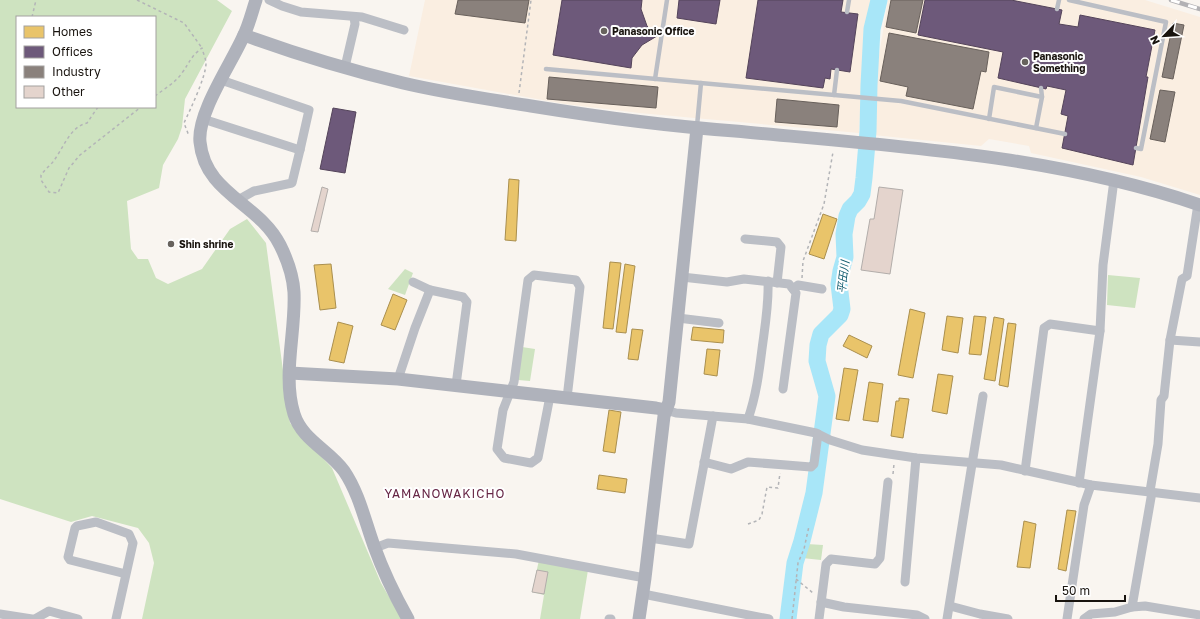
<svg xmlns="http://www.w3.org/2000/svg" width="1200" height="619" font-family="'Golos Text','Noto Sans JP',sans-serif">
<style>
.built{fill:#faeee1}
.green{fill:#cee3c0;fill-rule:evenodd}
.homes{fill:#e9c46a;stroke:#aa8f4e}
.offices{fill:#6d597a;stroke:#54445a}
.industry{fill:#8a817c;stroke:#68605b}
.lines{fill:none;stroke-linecap:round;stroke-linejoin:round}
.river{stroke:#a8e6f8;stroke-width:17}
.building{fill:#e4d4cd;stroke:#b2adaa}
.path{stroke:#b3b4b7;stroke-width:1.5;stroke-dasharray:3 3;stroke-linecap:butt}
.lane{stroke:#bbbec5;stroke-width:4.5}
.street{stroke:#bbbec5;stroke-width:9}
.secondary{stroke:#afb2bb;stroke-width:13}
.rail-casing{stroke:#b2b1b4;stroke-width:4.5}
.rail{stroke:#fff;stroke-width:3;stroke-dasharray:9;stroke-linecap:butt}
.poi-dot{fill:#67625d;stroke:#fff;stroke-width:1.5}
.labels{text-anchor:middle;stroke-width:4;stroke-linejoin:round;paint-order:stroke}
.poi-label{font-size:10px;font-weight:bold;fill:#18130e;stroke:#fff;text-anchor:start}
.water-label{font-size:11px;font-style:italic;fill:#0e5a6d;stroke:#fff}
.quarter-label{font-size:12px;letter-spacing:1px;fill:#672646;stroke:#fff}
</style>
<rect width="100%" height="100%" fill="#f9f5f0"/>
<g class="built">
<path d="M 425,0 L 871,0 L 865,33 L 859,133 L 639,113 L 565,104 L 409,76 Z"/>
<path d="M 888,0 L 1145,0 L 1200,17 L 1200,195 L 1141,177 L 1031,153 L 1029,146 L 989,139 L 981,146 L 873,135 L 876,74 Z"/>
</g>
<g class="green">
<path d="M 0,0 L 217,0 L 232,11 L 185,99 L 182,127 L 178,139 L 163,165 L 159,188 L 127,201 L 131,249 L 138,259 L 148,259 L 156,278 L 168,284 L 202,269 L 230,229 L 247,219 L 266,243 L 290,423 L 332,468 L 381,583 L 402,619 L 142,619 L 154,563 L 149,543 L 138,528 L 92,516 L 71,522 L 0,499 ZM 17,17 L 155,17 L 155,107 L 17,107 Z"/>
<path d="M 405,269 L 413,273 L 405,295 L 388,289 Z"/>
<path d="M 1108,275 L 1140,278 L 1135,308 L 1107,305 Z"/>
<path d="M 522,347 L 535,349 L 530,381 L 518,380 Z"/>
<path d="M 807,544 L 823,545 L 821,560 L 802,558 Z"/>
<path d="M 539,560 L 588,570 L 580,619 L 540,619 L 544,595 L 532,592 Z"/>
</g>
<g class="homes">
<path d="M 509,179 L 519,180 L 516,241 L 505,240 Z"/>
<path d="M 823,214 L 837,219 L 824,259 L 809,254 Z"/>
<path d="M 610,262 L 621,263 L 613,329 L 603,328 Z"/>
<path d="M 331,264 L 336,308 L 320,310 L 314,265 Z"/>
<path d="M 625,264 L 635,266 L 626,333 L 616,332 Z"/>
<path d="M 393,294 L 407,300 L 395,330 L 381,325 Z"/>
<path d="M 910,309 L 925,313 L 913,378 L 898,375 Z"/>
<path d="M 947,316 L 963,318 L 958,353 L 942,350 Z"/>
<path d="M 974,316 L 986,317 L 981,355 L 969,354 Z"/>
<path d="M 994,317 L 1004,319 L 995,381 L 984,379 Z"/>
<path d="M 338,322 L 353,326 L 344,363 L 329,360 Z"/>
<path d="M 1008,323 L 1016,324 L 1008,387 L 999,385 Z"/>
<path d="M 693,327 L 724,330 L 723,343 L 691,340 Z"/>
<path d="M 632,329 L 643,330 L 638,360 L 628,359 Z"/>
<path d="M 849,335 L 872,346 L 867,358 L 843,346 Z"/>
<path d="M 707,349 L 720,350 L 717,376 L 704,374 Z"/>
<path d="M 844,368 L 858,370 L 849,421 L 836,419 Z"/>
<path d="M 938,374 L 953,376 L 947,414 L 932,411 Z"/>
<path d="M 869,382 L 883,384 L 878,422 L 863,420 Z"/>
<path d="M 899,398 L 909,399 L 903,438 L 891,436 L 896,401 L 899,401 Z"/>
<path d="M 609,410 L 621,412 L 615,453 L 603,451 Z"/>
<path d="M 599,475 L 627,479 L 625,493 L 597,489 Z"/>
<path d="M 1067,510 L 1076,511 L 1066,571 L 1058,569 Z"/>
<path d="M 1024,521 L 1036,524 L 1030,568 L 1017,567 Z"/>
</g>
<g class="offices">
<path d="M 562,0 L 642,0 L 641,9 L 647,26 L 657,36 L 642,45 L 632,58 L 631,68 L 553,55 Z"/>
<path d="M 679,0 L 720,0 L 716,24 L 677,18 Z"/>
<path d="M 758,0 L 843,0 L 841,12 L 858,14 L 850,72 L 831,69 L 830,79 L 825,78 L 823,88 L 746,78 Z"/>
<path d="M 925,0 L 1011,0 L 1062,10 L 1059,24 L 1078,27 L 1080,15 L 1155,30 L 1146,77 L 1148,77 L 1133,165 L 1062,148 L 1068,116 L 1061,114 L 1066,90 L 1047,86 L 1046,89 L 998,78 L 1003,52 L 918,35 Z"/>
<path d="M 333,108 L 356,112 L 345,173 L 320,169 Z"/>
</g>
<g class="industry">
<path d="M 458,0 L 529,0 L 525,23 L 455,14 Z"/>
<path d="M 891,0 L 923,0 L 916,33 L 886,27 Z"/>
<path d="M 1173,23 L 1184,25 L 1173,79 L 1162,77 Z"/>
<path d="M 889,33 L 989,52 L 986,72 L 981,71 L 973,109 L 906,96 L 908,87 L 880,81 Z"/>
<path d="M 549,77 L 658,87 L 656,108 L 547,99 Z"/>
<path d="M 1160,90 L 1175,92 L 1165,142 L 1150,139 Z"/>
<path d="M 777,99 L 839,105 L 837,127 L 775,122 Z"/>
</g>
<g class="lines">
<path class="river" d="M 788,619 L 795,563 L 802,541 L 814,493 L 827,396 L 817,361 L 818,345 L 821,334 L 840,315 L 842,309 L 839,284 L 841,271 L 845,257 L 844,234 L 847,216 L 850,209 L 858,201 L 862,194 L 864,178 L 868,131 L 869,85 L 872,29 L 879,0"/>
</g>
<g class="building">
<path d="M 322,187 L 328,189 L 318,232 L 311,231 Z"/>
<path d="M 879,187 L 903,190 L 890,274 L 861,270 L 870,219 L 874,219 Z"/>
<path d="M 537,570 L 548,572 L 544,594 L 532,592 Z"/>
</g>
<g class="lines">
<g class="path">
<path d="M 137,0 L 184,23 L 202,48"/>
<path d="M 32,17 L 36,0"/>
<path d="M 519,93 L 531,0"/>
<path d="M 155,96 C 164,89 175,83 182,73 C 190,62 190,57 202,48 C 203,53 206,59 206,63 C 206,77 190,110 184,123 L 189,136"/>
<path d="M 98,107 L 87,123 C 69,127 63,150 52,163 C 48,167 44,171 41,175 L 41,180 L 49,192 L 58,193 L 69,168 L 80,155 L 141,107"/>
<path d="M 802,278 L 803,261 L 824,204 L 833,152"/>
<path d="M 893,474 L 894,464"/>
<path d="M 748,524 L 759,520 L 762,514 L 767,487 L 778,488 L 780,473"/>
<path d="M 796,579 L 813,593"/>
<path d="M 792,619 L 798,563 L 804,549 L 809,526"/>
</g>
<g class="lane">
<path d="M 1069,0 L 1166,22 L 1141,149 L 1136,148"/>
<path d="M 1057,9 L 1059,0"/>
<path d="M 847,12 L 849,0"/>
<path d="M 546,69 L 901,101 L 1065,134"/>
<path d="M 655,79 L 667,0"/>
<path d="M 1041,88 L 1042,97"/>
<path d="M 834,95 L 837,70"/>
<path d="M 989,119 L 994,87 L 1042,97 L 1036,128"/>
<path d="M 697,126 L 701,83"/>
</g>
<g class="street">
<path d="M 269,0 L 282,6 L 301,12 L 362,17 L 404,30"/>
<path d="M 345,67 L 355,24 L 354,17"/>
<path d="M 221,80 L 309,110 L 300,150"/>
<path d="M 203,119 L 300,150 L 292,183 L 254,191 L 238,200"/>
<path d="M 745,239 L 777,242 L 781,247 L 777,283"/>
<path d="M 682,277 L 727,282 L 744,279 L 789,284 L 796,293 L 783,389"/>
<path d="M 413,282 L 430,290 L 463,297 L 467,302 L 456,385"/>
<path d="M 793,289 L 798,285 L 822,289"/>
<path d="M 678,318 L 719,323"/>
<path d="M 1170,340 L 1200,342"/>
<path d="M 398,379 L 415,328 L 430,290"/>
<path d="M 550,396 L 538,458 L 531,463 L 504,458 L 497,449 L 503,410 L 514,382 L 528,280 L 534,275 L 576,280 L 580,287 L 567,398"/>
<path d="M 666,410 L 676,413 L 748,419 L 816,433 L 830,440 L 862,450 L 916,458 L 1001,465 L 1091,485 L 1200,498"/>
<path d="M 748,419 C 756,396 759,373 762,349 C 765,326 769,304 768,281"/>
<path d="M 704,462 L 731,469 L 748,462 L 811,467 L 814,464 L 818,434"/>
<path d="M 1025,471 L 1044,328 L 1050,324 L 1100,331"/>
<path d="M 1079,483 L 1100,331 L 1103,265 L 1114,180"/>
<path d="M 1150,491 L 1158,444 L 1161,400 L 1164,396 L 1170,340 L 1182,279 L 1187,276 L 1198,204"/>
<path d="M 650,538 L 689,544 L 713,416"/>
<path d="M 375,548 L 388,543 L 516,554 L 645,578"/>
<path d="M 905,582 L 916,458"/>
<path d="M 643,594 L 769,619"/>
<path d="M 821,602 L 844,607 L 917,615 L 925,619"/>
<path d="M 950,606 L 980,614 L 1008,619"/>
<path d="M 1132,607 L 1152,492"/>
<path d="M 0,614 L 32,619"/>
<path d="M 35,619 L 49,611 L 78,619"/>
<path d="M 116,619 L 133,543 L 129,534 L 96,522 L 77,526 L 75,528 L 68,557 L 70,560 L 126,574"/>
<path d="M 609,619 L 611,619"/>
<path d="M 819,619 L 826,564 L 831,559 L 875,564 L 880,558 L 888,482"/>
<path d="M 947,619 L 983,396"/>
<path d="M 1067,619 L 1084,505 L 1091,485"/>
<path d="M 1084,619 L 1091,614 L 1115,612 L 1132,607 L 1145,606 L 1200,615"/>
</g>
<g class="secondary">
<path d="M 256,0 C 252,12 249,25 243,37 C 231,64 197,113 200,142 C 205,194 259,203 280,245 C 287,259 293,276 294,292 C 296,332 282,375 294,414 C 302,440 329,450 344,471 C 359,493 365,521 374,546 C 383,571 395,596 408,619"/>
<path d="M 244,35 C 296,54 349,70 403,83 C 445,93 488,99 531,106 C 599,117 666,126 735,131 C 891,146 1050,154 1200,205"/>
<path d="M 290,373 L 398,379 L 656,408 L 666,410"/>
<path d="M 639,619 L 645,578 L 664,416 L 669,402 L 697,128"/>
</g>
<g class="rail-casing">
<path id="rail" d="M 1171,0 L 1200,9"/>
</g>
<use href="#rail" class="rail"/>
</g>
<g class="poi-dot">
<circle cx="604" cy="31" r="4"/>
<circle cx="1025" cy="62" r="4"/>
<circle cx="171" cy="244" r="4"/>
</g>
<g class="labels">
<g class="poi-label">
<text x="612" y="35">Panasonic Office</text>
<text x="1033" y="60">Panasonic<tspan x="1033" dy="12">Something</tspan></text>
<text x="179" y="248">Shin shrine</text>
</g>
<g class="water-label">
<text transform="translate(843 277) rotate(-83)" y="4">平田川</text>
</g>
<g class="quarter-label">
<text x="445" y="498">YAMANOWAKICHO</text>
</g>
</g>
<rect x="16" y="16" width="140" height="92" fill="#ffffff" stroke="#a3a19f"/>
<rect x="24" y="26" width="20" height="12" fill="#e9c46a" stroke="#a3a19f"/>
<text x="52" y="36" font-size="12" fill="#18130e">Homes</text>
<rect x="24" y="46" width="20" height="12" fill="#6d597a" stroke="#a3a19f"/>
<text x="52" y="56" font-size="12" fill="#18130e">Offices</text>
<rect x="24" y="66" width="20" height="12" fill="#8a817c" stroke="#a3a19f"/>
<text x="52" y="76" font-size="12" fill="#18130e">Industry</text>
<rect x="24" y="86" width="20" height="12" fill="#e4d4cd" stroke="#a3a19f"/>
<text x="52" y="96" font-size="12" fill="#18130e">Other</text>
<g transform="translate(1164 36) rotate(245)" stroke="#ffffff" stroke-width="3" paint-order="stroke">
<path d="M0-3L7 15L0 10L-7 15Z" fill="#18130e"/>
<text y="-6" font-size="11" font-weight="bold" text-anchor="middle" fill="#18130e">N</text>
</g>
<path d="M1056 595v6h69v-6" fill="none" stroke="#18130e" stroke-width="2"/>
<text x="1062" y="595" font-size="12" fill="#18130e" stroke="#ffffff" stroke-width="3" paint-order="stroke">50 m</text>
</svg>
